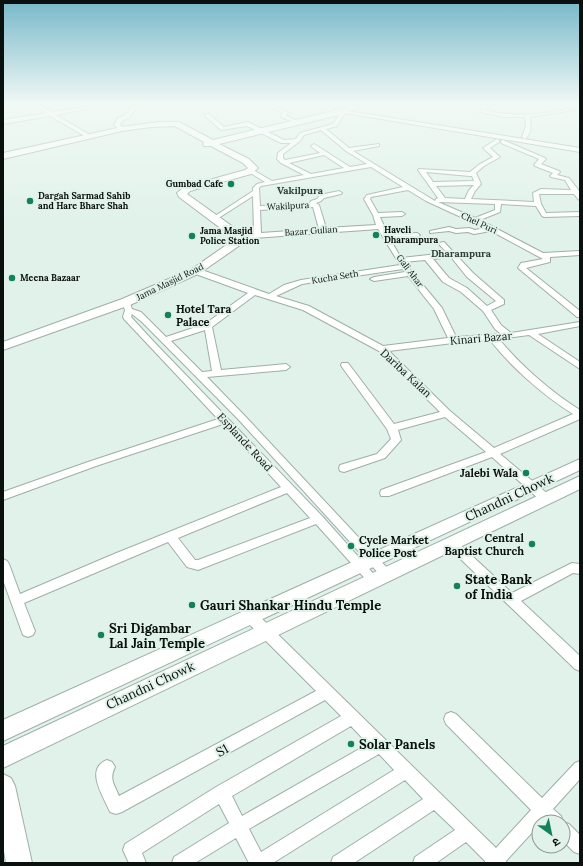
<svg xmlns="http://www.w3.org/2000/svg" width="583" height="866" font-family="Lora,'Noto Sans Devanagari',serif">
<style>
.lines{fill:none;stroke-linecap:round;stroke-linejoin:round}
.street-casing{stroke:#9eafa7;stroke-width:2}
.secondary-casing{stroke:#9eafa7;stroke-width:2}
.street{fill:#fff;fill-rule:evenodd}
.secondary{fill:#fff;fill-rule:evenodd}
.poi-dot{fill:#14815d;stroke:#e0f2e9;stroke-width:1.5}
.labels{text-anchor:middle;stroke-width:4;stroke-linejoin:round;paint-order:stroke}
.far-poi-label{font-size:9px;font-weight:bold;fill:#0a100d;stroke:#e0f2e9;text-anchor:start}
.far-street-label{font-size:9px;fill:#0a100d;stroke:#e0f2e9}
.far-neighbourhood-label{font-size:10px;font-weight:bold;fill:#303f38;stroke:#e0f2e9}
.poi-label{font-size:11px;font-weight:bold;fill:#0a100d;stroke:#e0f2e9;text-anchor:start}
.street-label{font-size:11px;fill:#0a100d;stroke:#e0f2e9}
.near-street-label{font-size:13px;fill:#0a100d;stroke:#e0f2e9}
.near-poi-label{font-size:13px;font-weight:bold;fill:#0a100d;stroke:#e0f2e9;text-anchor:start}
</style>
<rect width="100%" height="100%" fill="#e0f2e9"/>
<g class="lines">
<g class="street-casing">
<g id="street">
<path d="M 12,105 L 21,105 L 3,109 L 3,107 Z"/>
<path d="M 34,105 L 39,105 L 52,112 L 96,105 L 100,106 L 56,115 L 90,135 L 91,136 L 88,138 L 50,116 L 3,124 L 3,120 L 46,113 Z"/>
<path d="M 132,105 L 140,105 C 134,108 134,113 130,117 C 125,120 122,119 120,125 L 125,129 L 120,130 L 114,125 L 118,118 L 127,114 Z"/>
<path d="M 267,105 L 272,105 L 288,112 L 286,116 L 301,122 L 296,123 L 281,117 L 283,113 Z"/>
<path d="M 464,105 L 489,105 L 490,107 L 485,110 C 516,119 549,113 580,107 L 580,109 L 530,117 C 531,124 532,134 525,139 L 522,137 L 526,126 L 525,117 L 504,117 L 480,112 L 482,107 L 466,106 Z"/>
<path d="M 342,110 L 580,148 L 580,152 L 345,113 L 337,126 L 326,129 L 349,148 L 379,144 L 379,146 L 353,151 L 435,201 L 436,199 L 438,198 L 418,170 L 419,169 L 470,172 L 480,164 L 493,157 L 483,148 L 497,139 L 500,141 L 499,142 L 490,148 L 500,157 L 484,166 L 476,173 L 481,184 L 475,191 L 471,199 L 534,202 L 533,193 L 541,189 L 571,190 L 565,180 L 551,177 L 550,176 L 553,173 L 535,166 L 534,165 L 539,159 L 501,143 L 501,141 L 503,140 L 545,158 L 546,159 L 541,164 L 559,171 L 560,172 L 557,175 L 569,178 L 580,192 L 580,200 L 578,199 L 574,194 L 539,194 L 541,204 L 546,213 L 580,212 L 580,216 L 544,217 L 542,216 L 536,206 L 501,204 L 500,212 L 480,220 L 543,253 L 580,251 L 580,255 L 550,257 L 550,262 L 526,268 L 580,311 L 580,317 L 577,317 L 518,268 L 521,263 L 543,259 L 491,231 L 474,234 L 468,232 L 456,233 L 449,231 L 430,233 L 430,231 L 449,227 L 456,229 L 469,228 L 475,230 L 485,228 L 426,201 L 408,190 L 371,197 L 370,199 L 378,213 L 402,212 L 405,214 L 402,216 L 380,217 L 388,235 L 417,233 L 420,235 L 417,237 L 390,239 L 401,258 L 447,253 L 438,243 L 444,242 L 473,273 L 504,300 L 504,304 L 491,310 L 501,325 L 511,333 L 580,322 L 580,326 L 538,334 L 580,362 L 580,369 L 529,335 L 499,339 C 519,364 552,393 580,410 L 580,419 L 500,454 L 549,495 L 551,498 L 549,501 L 541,501 L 492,457 L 389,496 L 381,496 L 380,493 L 381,490 L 486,452 L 445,417 L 398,430 L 401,440 L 385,458 L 344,472 L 340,471 L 339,468 L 340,465 L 377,454 L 391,439 L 387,429 L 342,367 L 341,365 L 342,363 L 348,363 L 394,424 L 440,412 L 379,351 L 303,310 L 255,295 L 212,327 L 221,370 L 286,364 L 290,367 L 286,370 L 207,377 L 244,415 L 390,571 L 392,574 L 390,577 L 386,579 L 382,577 L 238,419 L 142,322 L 132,314 L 131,317 L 154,342 L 322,516 L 379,580 L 377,583 L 373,585 L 369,583 L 316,524 L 198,570 L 187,567 L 168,542 L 24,603 L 35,631 L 33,635 L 28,637 L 23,635 L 3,580 L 3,559 L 7,561 L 9,564 L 20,594 L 114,554 L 281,487 L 223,424 L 96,466 L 3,500 L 3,492 L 88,462 L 218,419 L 124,319 L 123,317 L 125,310 L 122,302 L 123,300 L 129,300 L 132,309 L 141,312 L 166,337 L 205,324 L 248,293 L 193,273 L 193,269 L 199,269 L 269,294 L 284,285 L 301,280 L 400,265 L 378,229 L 239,239 L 239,237 L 254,234 L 253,196 L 217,219 L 212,218 L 253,191 L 253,188 L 257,184 L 265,182 L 249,172 L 249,170 L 253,170 L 272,181 L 304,175 L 281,163 L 277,159 L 278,153 L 291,143 L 281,143 L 247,126 L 221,130 L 205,116 L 205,114 L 209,114 L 224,127 L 248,122 L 284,140 L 296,139 L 300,133 L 333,124 ZM 321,130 L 346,151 L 367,164 L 350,167 L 314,144 L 311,146 L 312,147 L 320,153 L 285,160 L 283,158 L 283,154 L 300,141 L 304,135 ZM 324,155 L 344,168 L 311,174 L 289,163 ZM 371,167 L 403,187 L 367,195 L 364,199 L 373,215 L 376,225 L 326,228 L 319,205 L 316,203 L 321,201 L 324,198 L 341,194 L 342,193 L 339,191 L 320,195 L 317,199 L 311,201 L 310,203 L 260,206 L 259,188 L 261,186 ZM 426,172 L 470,176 L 472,176 L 474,181 L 433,182 ZM 474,185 L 469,190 L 465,199 L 445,198 L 436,186 ZM 438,202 L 495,204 L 495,210 L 475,218 ZM 313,207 L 319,229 L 261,233 L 260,210 ZM 451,257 L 467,277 L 496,301 L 487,306 L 467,288 L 449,278 L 433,259 ZM 425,260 L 443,282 L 461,292 L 483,311 L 495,329 L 501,334 L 456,337 L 442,308 L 404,262 ZM 403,269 L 405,272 L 374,277 L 370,279 L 374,281 L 408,276 L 434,309 L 448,338 L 383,346 L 309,306 L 276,296 L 302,284 ZM 205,330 L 212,371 L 202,372 L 171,341 ZM 490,340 C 511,367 544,396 573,414 L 494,448 L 450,411 L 389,351 L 453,343 ZM 287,493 L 310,518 L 198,560 L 195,560 L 178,538 Z"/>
<path d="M 451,539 L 455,540 L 512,593 L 572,563 L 580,564 L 580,574 L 573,573 L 521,601 L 580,656 L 580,671 L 575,669 L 447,546 L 445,543 L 447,540 Z"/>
<path d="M 251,612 L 256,613 L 496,848 L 531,810 L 446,724 L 444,719 L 446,714 L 451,712 L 456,714 L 542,798 L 575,763 L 580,761 L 580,779 L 553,809 L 561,816 L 563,822 L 569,824 L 580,835 L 580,854 L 574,852 L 563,841 L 563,822 L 542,821 L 539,822 L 539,825 L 506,861 L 507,863 L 485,863 L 485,861 L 466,842 L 436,863 L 413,863 L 415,857 L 455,830 L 434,810 L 354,863 L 331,863 L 333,857 L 423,799 L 405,780 L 273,863 L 249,863 L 236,838 L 195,863 L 172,863 L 174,857 L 229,823 L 219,804 L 142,853 L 146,863 L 129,863 L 123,850 L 125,844 L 216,787 L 341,716 L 325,700 L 122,812 L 116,814 L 110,812 C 104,797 84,769 107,760 L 112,762 L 115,767 C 109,779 114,784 119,796 L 316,691 L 246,621 L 245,617 L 246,613 ZM 351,726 L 368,744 L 242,816 L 232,796 ZM 379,754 L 394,770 L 261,852 L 249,829 Z"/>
</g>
</g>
<g class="secondary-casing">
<g id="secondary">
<path d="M 351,105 L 361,105 L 347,113 L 219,144 L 249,159 L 258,168 L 251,174 L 190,191 L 187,194 L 243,234 L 246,238 L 243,243 L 200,273 L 130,305 L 3,350 L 3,342 L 122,299 L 192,269 L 235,239 L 179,197 L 177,193 L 184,187 L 245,170 L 248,168 L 243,163 L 211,146 L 204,146 L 203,144 L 204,142 L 175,126 L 151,127 L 122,131 L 3,159 L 3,153 L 122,127 L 159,122 L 179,122 L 213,140 L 341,109 Z"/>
<path d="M 580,459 L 580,470 L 3,741 L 3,720 Z"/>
<path d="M 580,476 L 580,489 L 3,768 L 3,746 Z"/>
<path d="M 3,774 L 11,778 L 15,786 L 32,863 L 6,863 L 3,845 Z"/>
</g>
</g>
<use href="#street" class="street"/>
<use href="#secondary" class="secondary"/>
</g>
<linearGradient id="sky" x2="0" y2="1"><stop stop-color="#77b8ca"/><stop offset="0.46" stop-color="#f1f9f5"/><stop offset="1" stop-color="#f1f9f5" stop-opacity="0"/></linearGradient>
<rect width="583" height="226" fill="url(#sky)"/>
<g class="poi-dot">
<circle cx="231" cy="184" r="4"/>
<circle cx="30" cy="201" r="4"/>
<circle cx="376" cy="235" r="4"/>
<circle cx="192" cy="236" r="4"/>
<circle cx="12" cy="278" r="4"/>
<circle cx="168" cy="315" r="4"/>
<circle cx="526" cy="473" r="4"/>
<circle cx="532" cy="544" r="4"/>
<circle cx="351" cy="546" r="4"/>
<circle cx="457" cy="586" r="4"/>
<circle cx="192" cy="605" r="4"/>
<circle cx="101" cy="635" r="4"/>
<circle cx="351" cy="744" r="4"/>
</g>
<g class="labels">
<g class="far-poi-label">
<text x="223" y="187" text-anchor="end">Gumbad Cafe</text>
<text x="38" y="199">Dargah Sarmad Sahib<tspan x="38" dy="10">and Hare Bhare Shah</tspan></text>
<text x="384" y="233">Haveli<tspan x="384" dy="10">Dharampura</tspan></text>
<text x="200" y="234">Jama Masjid<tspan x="200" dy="10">Police Station</tspan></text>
<text x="20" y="281">Meena Bazaar</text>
</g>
<g class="far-street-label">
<text transform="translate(288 206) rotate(-3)" y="3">Wakilpura</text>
<text transform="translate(479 223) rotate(25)" y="3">Chel Puri</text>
<text transform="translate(311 231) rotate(-4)" y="3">Bazar Gulian</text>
<text transform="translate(410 271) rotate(53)" y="3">Gali Ahar</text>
<text transform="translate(335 277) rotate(-9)" y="3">Kucha Seth</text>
<text transform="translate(170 282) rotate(-26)" y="3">Jama Masjid Road</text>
</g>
<g class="far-neighbourhood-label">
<text x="300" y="194">Vakilpura</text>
<text x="461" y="257">Dharampura</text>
</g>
<g class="poi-label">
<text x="176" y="313">Hotel Tara<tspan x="176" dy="13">Palace</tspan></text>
<text x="518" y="477" text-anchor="end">Jalebi Wala</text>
<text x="524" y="542" text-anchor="end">Central<tspan x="524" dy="13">Baptist Church</tspan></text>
<text x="359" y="544">Cycle Market<tspan x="359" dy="13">Police Post</tspan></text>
</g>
<g class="street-label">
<text transform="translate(481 338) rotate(-5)" y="4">Kinari Bazar</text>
<text transform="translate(406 373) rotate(43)" y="4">Dariba Kalan</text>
<text transform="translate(245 442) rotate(47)" y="4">Esplande Road</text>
</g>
<g class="near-street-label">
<text transform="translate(509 497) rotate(-25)" y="5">Chandni Chowk</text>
<text transform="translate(150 685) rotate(-25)" y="5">Chandni Chowk</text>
<text transform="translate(222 750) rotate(-29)" y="5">S1</text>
</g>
<g class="near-poi-label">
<text x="465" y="584">State Bank<tspan x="465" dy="15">of India</tspan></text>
<text x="200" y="610">Gauri Shankar Hindu Temple</text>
<text x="109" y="633">Sri Digambar<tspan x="109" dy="15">Lal Jain Temple</tspan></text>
<text x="359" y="749">Solar Panels</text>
</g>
</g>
<rect width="583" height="866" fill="none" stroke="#0a100d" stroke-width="8"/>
<g transform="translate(551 834) rotate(147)"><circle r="19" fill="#e0f2e9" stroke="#8a9891"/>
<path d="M0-3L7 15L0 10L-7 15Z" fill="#14815d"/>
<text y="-6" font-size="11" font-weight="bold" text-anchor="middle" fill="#0a100d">उ</text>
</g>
</svg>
